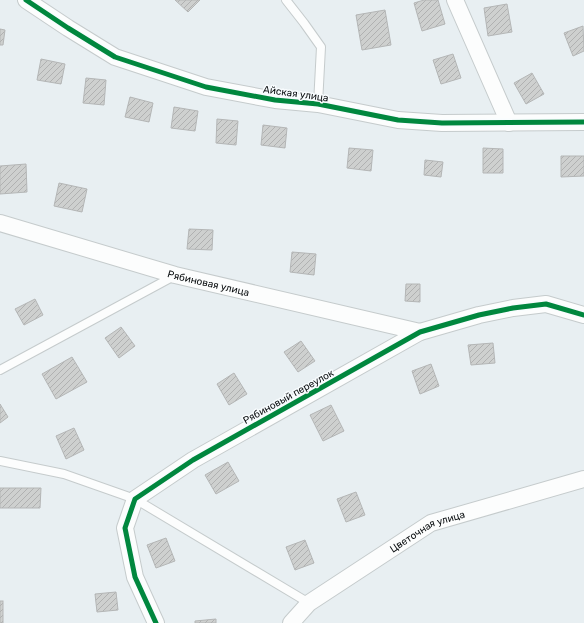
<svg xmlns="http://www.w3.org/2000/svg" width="584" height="623" font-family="Rubik,sans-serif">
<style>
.building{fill:url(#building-hatch);stroke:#b4b6b6}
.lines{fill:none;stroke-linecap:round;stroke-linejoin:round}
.service-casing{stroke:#c5cbcc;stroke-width:10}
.minor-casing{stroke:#c5cbcc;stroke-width:18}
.service{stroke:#fcfdfd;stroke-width:8}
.minor{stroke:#fcfdfd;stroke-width:16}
.cycleway-casing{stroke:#f8fcfe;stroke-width:8}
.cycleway{stroke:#00873e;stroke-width:5}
.labels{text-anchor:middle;stroke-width:3;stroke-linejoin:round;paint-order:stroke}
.street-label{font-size:10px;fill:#0a0e10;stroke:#f8fcfe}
</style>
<defs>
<pattern id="building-hatch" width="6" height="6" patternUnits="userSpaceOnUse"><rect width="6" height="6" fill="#ced0cf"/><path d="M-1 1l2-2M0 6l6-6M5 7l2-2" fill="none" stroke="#b0b1b1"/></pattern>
</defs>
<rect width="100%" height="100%" fill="#e8eff2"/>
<g class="building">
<path d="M 175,0 L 200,0 L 188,12 Z"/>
<path d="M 424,0 L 438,0 L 445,24 L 422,31 L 414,3 Z"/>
<path d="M 507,4 L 512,32 L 488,36 L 484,8 Z"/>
<path d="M 385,10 L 391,45 L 362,50 L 356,15 Z"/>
<path d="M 583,26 L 584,51 L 573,56 L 564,33 Z"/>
<path d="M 0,29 L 5,30 L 3,45 L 0,45 Z"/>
<path d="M 453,54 L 461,78 L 441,84 L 433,60 Z"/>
<path d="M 41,59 L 65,64 L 61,84 L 37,80 Z"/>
<path d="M 532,73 L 544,94 L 526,104 L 514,83 Z"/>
<path d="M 86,78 L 106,80 L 104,105 L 83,103 Z"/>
<path d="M 130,97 L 153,103 L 149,122 L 125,117 Z"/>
<path d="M 174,107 L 198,111 L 195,131 L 171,128 Z"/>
<path d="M 217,119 L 238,121 L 236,145 L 216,143 Z"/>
<path d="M 263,125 L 287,128 L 285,148 L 261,145 Z"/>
<path d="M 349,148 L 373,150 L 371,171 L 347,168 Z"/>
<path d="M 483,148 L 503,149 L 503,173 L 483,173 Z"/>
<path d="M 561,156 L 584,156 L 584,176 L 561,177 Z"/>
<path d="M 425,160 L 443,162 L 441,177 L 424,175 Z"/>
<path d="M 26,164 L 27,192 L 0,194 L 0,166 Z"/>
<path d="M 59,183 L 87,189 L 82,212 L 54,206 Z"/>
<path d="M 189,229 L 213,230 L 212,250 L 187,249 Z"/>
<path d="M 292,252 L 316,254 L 314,275 L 290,272 Z"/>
<path d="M 406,284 L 420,284 L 420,302 L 405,301 Z"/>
<path d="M 35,299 L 43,315 L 24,325 L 15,309 Z"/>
<path d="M 121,327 L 135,346 L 119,358 L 105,338 Z"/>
<path d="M 301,341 L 315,361 L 298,372 L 284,352 Z"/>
<path d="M 493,343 L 495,363 L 471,365 L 468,345 Z"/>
<path d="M 72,357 L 87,382 L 56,399 L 42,374 Z"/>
<path d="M 431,364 L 439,386 L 420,394 L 412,371 Z"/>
<path d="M 234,373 L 247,394 L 229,405 L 217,384 Z"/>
<path d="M 0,404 L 8,417 L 0,423 Z"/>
<path d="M 331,405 L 344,431 L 323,441 L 310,415 Z"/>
<path d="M 74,428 L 84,450 L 66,459 L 56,436 Z"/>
<path d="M 228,462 L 239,481 L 216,494 L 205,475 Z"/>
<path d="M 0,488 L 41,488 L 40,508 L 0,508 Z"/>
<path d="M 356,492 L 365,515 L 346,522 L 337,499 Z"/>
<path d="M 166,538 L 175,561 L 156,568 L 147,545 Z"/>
<path d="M 305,540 L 314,563 L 295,570 L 286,547 Z"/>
<path d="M 116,592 L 118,610 L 97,612 L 95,594 Z"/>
<rect x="0" y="601" width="3" height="22"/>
<path d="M 216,619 L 216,623 L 195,623 L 195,621 Z"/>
</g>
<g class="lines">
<g class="service-casing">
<g id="service">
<path d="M 286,0 L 304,23 L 321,47 L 318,104"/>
<path d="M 0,370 L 174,276"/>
<path d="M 0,461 L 64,474 L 135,499 L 309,603"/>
</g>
</g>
<g class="minor-casing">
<g id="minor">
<path d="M 26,0 L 68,28 L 115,57 L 206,87 L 275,100 L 318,104 L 398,120 L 442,123 L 584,122"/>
<path d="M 455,0 L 509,123"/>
<path id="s1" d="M 0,223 L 175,275 L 420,332"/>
<path d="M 156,623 L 135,577 L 125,528 L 135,499 L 193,460 L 420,332 L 479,315 L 513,308 L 546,304 L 584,315"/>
<path id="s2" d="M 291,623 L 309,603 L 431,523 L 584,479"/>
</g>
</g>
<use href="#service" class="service"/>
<use href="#minor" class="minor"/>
<g class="cycleway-casing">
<g id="cycleway">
<path d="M 26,0 L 68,28 L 115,57 L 206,87 L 275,100 L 318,104 L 398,120 L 442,123 L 584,122"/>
<path d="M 156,623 L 135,577 L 125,528 L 135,499 L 193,460 L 420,332 L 479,315 L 513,308 L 546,304 L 584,315"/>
</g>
</g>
<use href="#cycleway" class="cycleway"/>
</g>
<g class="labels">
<g class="street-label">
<text transform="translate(296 93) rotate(8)" y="4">Айская улица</text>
<text dy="4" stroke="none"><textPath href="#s1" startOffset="217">Рябиновая улица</textPath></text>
<text transform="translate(288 396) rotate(-29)" y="4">Рябиновый переулок</text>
<text dy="4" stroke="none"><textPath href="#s2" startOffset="166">Цветочная улица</textPath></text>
</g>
</g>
</svg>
